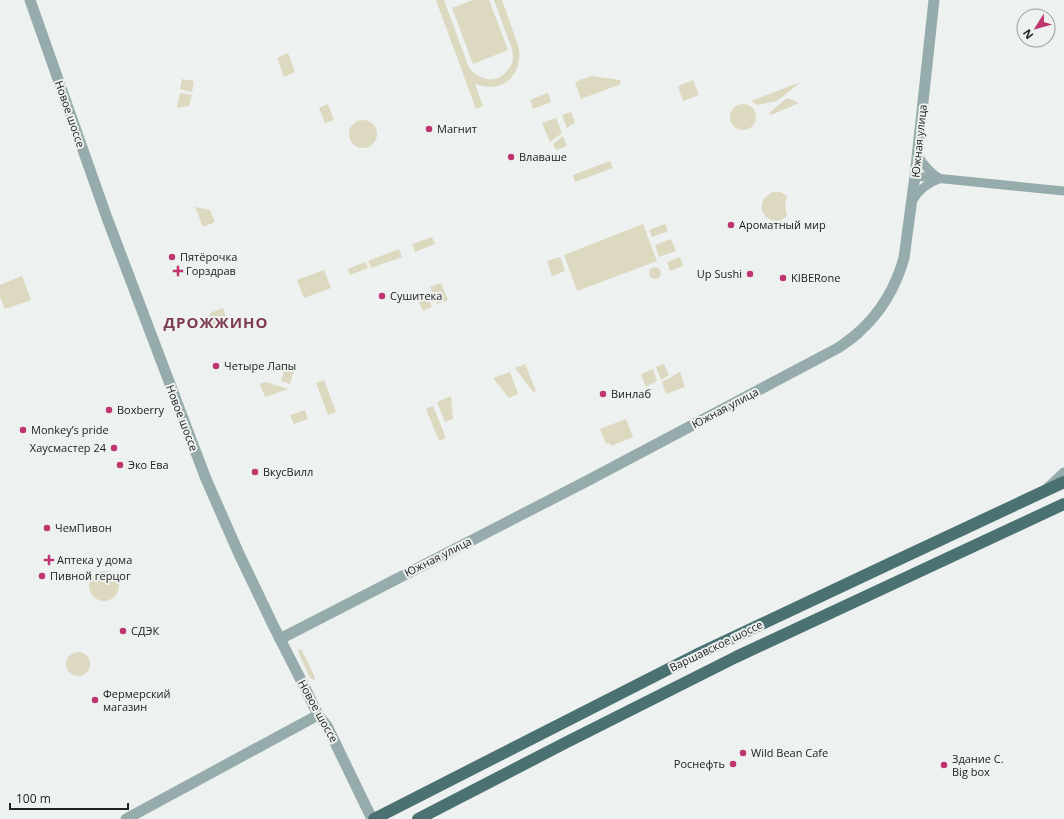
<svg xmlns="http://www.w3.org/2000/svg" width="1064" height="819" font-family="'Open Sans',sans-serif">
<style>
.green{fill:#ddd9c0}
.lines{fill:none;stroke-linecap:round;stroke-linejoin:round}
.minor{stroke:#96abab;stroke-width:9}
.tertiary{stroke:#96abab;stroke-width:11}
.primary{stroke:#4b7173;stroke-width:12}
.poi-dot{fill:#be3570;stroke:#edf1ef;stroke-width:1.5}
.labels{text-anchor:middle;stroke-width:4;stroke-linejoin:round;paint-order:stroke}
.street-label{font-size:11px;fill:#202221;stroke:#edf1ef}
.poi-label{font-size:11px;fill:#202221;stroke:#edf1ef;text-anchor:start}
.district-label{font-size:15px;font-weight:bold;letter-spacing:1px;fill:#803b54;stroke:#edf1ef}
</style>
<rect width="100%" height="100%" fill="#edf1ef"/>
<g class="green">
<path d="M 436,0 L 444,0 L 469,68 C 478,78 491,84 503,75 C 506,72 509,69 511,65 C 514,60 513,55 512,49 L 494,0 L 502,0 L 519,48 C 522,76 503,94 475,84 L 483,106 L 476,109 Z"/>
<path d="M 473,0 L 489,0 L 508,50 L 473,64 L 452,8 Z"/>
<path d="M 288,53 L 295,72 L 284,77 L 277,58 Z"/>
<path d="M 591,76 L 620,80 L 621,84 L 581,99 L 575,82 Z"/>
<path d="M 182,79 L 194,81 L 192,92 L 180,89 Z"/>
<path d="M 693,80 L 699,95 L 683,101 L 678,86 Z"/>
<path d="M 801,82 L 777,101 L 757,105 L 751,101 Z"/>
<path d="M 180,93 L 192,95 L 189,106 L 177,108 Z"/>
<path d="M 548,93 L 551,102 L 533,109 L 530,100 Z"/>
<path d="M 787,98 L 799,103 L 771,115 L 769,113 Z"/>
<circle cx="743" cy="117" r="13"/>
<path d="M 328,104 L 334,120 L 325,123 L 319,108 Z"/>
<path d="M 571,112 L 575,122 L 567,128 L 562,115 Z"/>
<path d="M 556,118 L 562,133 L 550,142 L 542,123 Z"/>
<circle cx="363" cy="134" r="14"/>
<path d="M 563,136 L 567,146 L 556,150 L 553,144 Z"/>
<path d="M 610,161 L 613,168 L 575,182 L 573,175 Z"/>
<path d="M 773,192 L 780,192 L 787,196 L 785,205 L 787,216 C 770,232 748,204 773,192 Z"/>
<path d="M 195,207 L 210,210 L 215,222 L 203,227 Z"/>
<path d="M 643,224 L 657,261 L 577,291 L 564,255 Z"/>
<path d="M 665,224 L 668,231 L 652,237 L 649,230 Z"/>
<path d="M 432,237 L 435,244 L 415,252 L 412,244 Z"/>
<path d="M 671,239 L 676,251 L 659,257 L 655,245 Z"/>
<path d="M 399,249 L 402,257 L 371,268 L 368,261 Z"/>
<path d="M 560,257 L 565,271 L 552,276 L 547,261 Z"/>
<path d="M 680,257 L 683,266 L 670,271 L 667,262 Z"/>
<path d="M 365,262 L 368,268 L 350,275 L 348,269 Z"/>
<circle cx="655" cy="273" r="6"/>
<path d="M 324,270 L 331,288 L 304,298 L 297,280 Z"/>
<path d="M 22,276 L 31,300 L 5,309 L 0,297 L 0,285 Z"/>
<path d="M 441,283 L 448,300 L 437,304 L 430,287 Z"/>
<path d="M 426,293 L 432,307 L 423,311 L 417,297 Z"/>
<path d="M 223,308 L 227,320 L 206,328 L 210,313 Z"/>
<path d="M 525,364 L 536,391 L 533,392 L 515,368 Z"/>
<path d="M 664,364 L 669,375 L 661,380 L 656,367 Z"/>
<path d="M 290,365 L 295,367 L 290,384 L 281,381 L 284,371 Z"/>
<path d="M 653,369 L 657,381 L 646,387 L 641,374 Z"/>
<path d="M 510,372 L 518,394 L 509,398 L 493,378 Z"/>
<path d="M 680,372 L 685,387 L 666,394 L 662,382 Z"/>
<path d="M 324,380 L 336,412 L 328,415 L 316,383 Z"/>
<path d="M 265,382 L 288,389 L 265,397 L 260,384 Z"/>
<path d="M 451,396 L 453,419 L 445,422 L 437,402 Z"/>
<path d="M 433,406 L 446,438 L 439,441 L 426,409 Z"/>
<path d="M 305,410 L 308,419 L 294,424 L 290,415 Z"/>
<path d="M 626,419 L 633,437 L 611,446 L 609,443 L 606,444 L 600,429 Z"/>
<circle cx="104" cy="586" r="15"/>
<path d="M 301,649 L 314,675 L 315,680 L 310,678 L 300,656 L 298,650 Z"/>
<circle cx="78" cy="664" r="12"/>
</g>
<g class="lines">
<g class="minor">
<path d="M 917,154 C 923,164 929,172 939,178"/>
<path d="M 915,176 L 1064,191"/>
<path d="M 912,201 C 919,190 927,183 939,179"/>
</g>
<g class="tertiary">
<path d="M 30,0 L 107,218 L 206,479 L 239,554 L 273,625 L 307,692 L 318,715 L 327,726 L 372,819"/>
<path d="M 1047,489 L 1064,473"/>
<path d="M 280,639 L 587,481 L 838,348 C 845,343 853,338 860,331 C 881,312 896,286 904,258 L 915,176 L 934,0"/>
<path d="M 126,819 L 318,715"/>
</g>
<g class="primary">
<path d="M 374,819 L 696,655 L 889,564 L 1064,482"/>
<path d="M 418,819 L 565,743 L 736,657 L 1064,504"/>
</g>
</g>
<g class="poi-dot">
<circle cx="429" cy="129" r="4"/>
<circle cx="511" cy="157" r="4"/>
<circle cx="731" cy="225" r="4"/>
<circle cx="172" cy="257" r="4"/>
<path d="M176 265h4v4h4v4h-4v4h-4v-4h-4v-4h4z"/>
<circle cx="750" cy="274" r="4"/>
<circle cx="783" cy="278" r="4"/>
<circle cx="382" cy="296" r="4"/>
<circle cx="216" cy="366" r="4"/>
<circle cx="603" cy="394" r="4"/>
<circle cx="109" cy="410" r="4"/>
<circle cx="23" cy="430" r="4"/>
<circle cx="114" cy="448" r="4"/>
<circle cx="120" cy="465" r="4"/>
<circle cx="255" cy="472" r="4"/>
<circle cx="47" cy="528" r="4"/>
<path d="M47 554h4v4h4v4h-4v4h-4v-4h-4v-4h4z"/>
<circle cx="42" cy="576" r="4"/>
<circle cx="123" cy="631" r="4"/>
<circle cx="95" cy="700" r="4"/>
<circle cx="743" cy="753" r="4"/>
<circle cx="733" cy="764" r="4"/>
<circle cx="944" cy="765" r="4"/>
</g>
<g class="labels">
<g class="street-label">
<text transform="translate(70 114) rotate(71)" y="4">Новое шоссе</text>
<text transform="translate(919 141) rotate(-84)" y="4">Южная улица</text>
<text transform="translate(725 408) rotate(-28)" y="4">Южная улица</text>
<text transform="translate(182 418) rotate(69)" y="4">Новое шоссе</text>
<text transform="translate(438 557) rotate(-27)" y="4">Южная улица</text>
<text transform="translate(716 646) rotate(-26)" y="4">Варшавское шоссе</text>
<text transform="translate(318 711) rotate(61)" y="4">Новое шоссе</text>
</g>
<g class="poi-label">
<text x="437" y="133">Магнит</text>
<text x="519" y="161">Влаваше</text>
<text x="739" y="229">Ароматный мир</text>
<text x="180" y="261">Пятёрочка</text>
<text x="186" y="275">Горздрав</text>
<text x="742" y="278" text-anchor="end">Up Sushi</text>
<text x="791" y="282">KIBERone</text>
<text x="390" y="300">Сушитека</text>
<text x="224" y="370">Четыре Лапы</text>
<text x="611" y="398">Винлаб</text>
<text x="117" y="414">Boxberry</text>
<text x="31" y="434">Monkey’s pride</text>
<text x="106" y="452" text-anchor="end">Хаусмастер 24</text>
<text x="128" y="469">Эко Ева</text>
<text x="263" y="476">ВкусВилл</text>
<text x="55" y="532">ЧемПивон</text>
<text x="57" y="564">Аптека у дома</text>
<text x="50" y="580">Пивной герцог</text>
<text x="131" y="635">СДЭК</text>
<text x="103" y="698">Фермерский<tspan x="103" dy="13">магазин</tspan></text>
<text x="751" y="757">Wild Bean Cafe</text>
<text x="952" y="763">Здание C.<tspan x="952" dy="13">Big box</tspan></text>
<text x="725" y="768" text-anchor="end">Роснефть</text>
</g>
<g class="district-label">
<text x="216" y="328">ДРОЖЖИНО</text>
</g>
</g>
<g transform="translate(1036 28) rotate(233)"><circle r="19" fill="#edf1ef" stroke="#9b9e9d"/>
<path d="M0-3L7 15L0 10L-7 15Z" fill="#be3570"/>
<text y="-6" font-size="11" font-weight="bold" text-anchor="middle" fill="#202221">N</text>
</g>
<path d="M10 803v6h118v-6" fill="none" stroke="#202221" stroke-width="2"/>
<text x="16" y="803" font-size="12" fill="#202221" stroke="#edf1ef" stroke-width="3" paint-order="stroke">100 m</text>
</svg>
